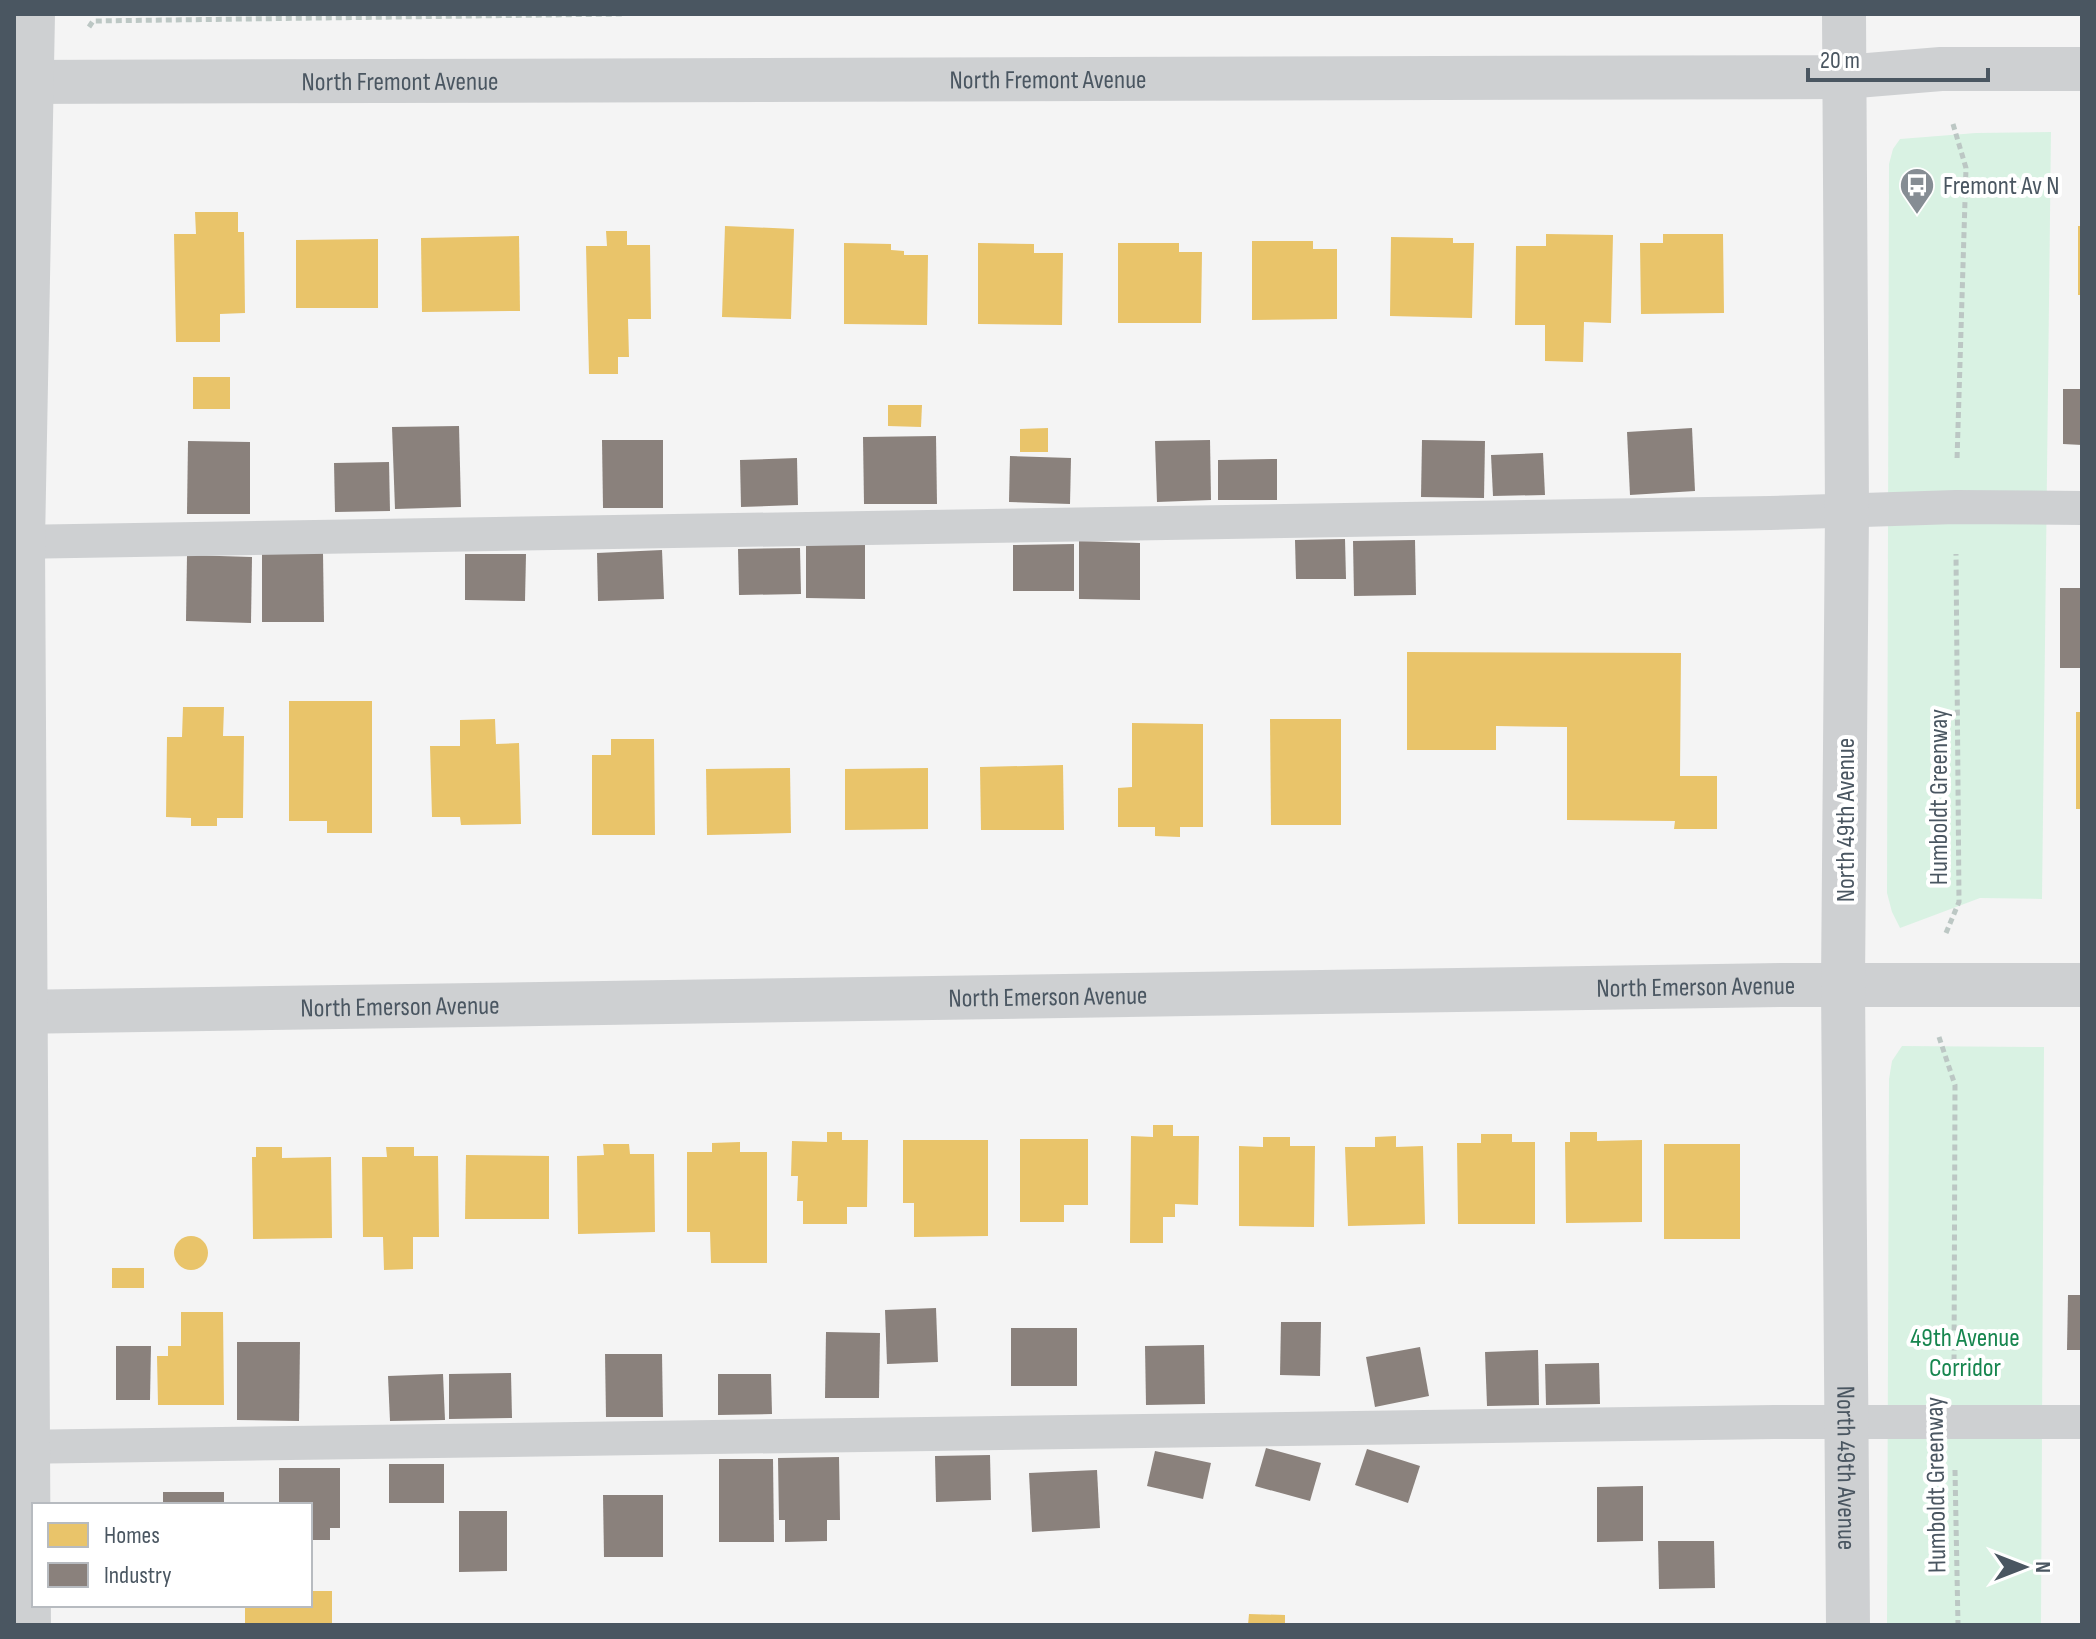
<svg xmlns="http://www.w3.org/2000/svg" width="2096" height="1639" font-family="'Sofia Sans Condensed',sans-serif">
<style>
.green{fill:#d9f2e3}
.homes{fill:#e9c46a}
.industry{fill:#8a817c}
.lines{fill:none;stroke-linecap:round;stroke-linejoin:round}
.path{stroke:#bcc7c4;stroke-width:5;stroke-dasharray:6 4;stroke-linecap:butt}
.service{stroke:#ced0d2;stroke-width:34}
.minor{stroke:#ced0d2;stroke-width:44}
.tertiary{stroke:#ced0d2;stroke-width:44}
.labels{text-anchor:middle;stroke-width:8;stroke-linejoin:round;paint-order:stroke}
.street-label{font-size:26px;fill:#4a5661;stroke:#fff}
.poi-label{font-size:26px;fill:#4a5661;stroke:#fff;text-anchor:start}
.park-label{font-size:26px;fill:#17864f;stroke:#fff}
</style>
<rect width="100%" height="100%" fill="#f4f4f4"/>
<g class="green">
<path d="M 2051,132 L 2042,899 L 1980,898 L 1900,928 L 1892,912 L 1887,893 L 1889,164 L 1893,149 L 1900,139 L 1976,133 Z"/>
<path d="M 1902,1046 L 2044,1047 L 2041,1625 L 1887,1625 L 1889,1079 L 1892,1061 Z"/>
</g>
<g class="homes">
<path d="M 195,212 L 238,212 L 238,232 L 244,232 L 245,313 L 220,314 L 220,342 L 176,342 L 174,234 L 196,234 Z"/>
<path d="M 725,226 L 794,229 L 791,319 L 722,317 Z"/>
<rect x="2078" y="226" width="4" height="69"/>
<path d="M 606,231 L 627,231 L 627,245 L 650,245 L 651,319 L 628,319 L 629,357 L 618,357 L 618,374 L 589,374 L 586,246 L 607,246 Z"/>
<path d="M 1546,234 L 1613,235 L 1611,323 L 1584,322 L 1583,362 L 1545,361 L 1545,325 L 1515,325 L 1516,246 L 1546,246 Z"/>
<path d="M 1663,234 L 1723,234 L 1724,313 L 1641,314 L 1640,243 L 1663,243 Z"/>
<path d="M 519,236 L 520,311 L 422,312 L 421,238 Z"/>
<path d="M 1391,237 L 1453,238 L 1453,243 L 1474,243 L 1472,318 L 1390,316 Z"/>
<path d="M 378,239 L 378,308 L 296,308 L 296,240 Z"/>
<path d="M 1252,241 L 1313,241 L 1313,249 L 1337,249 L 1337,319 L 1252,320 Z"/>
<path d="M 844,243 L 891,244 L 891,250 L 904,251 L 904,255 L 928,255 L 927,325 L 844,324 Z"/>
<path d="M 978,243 L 1034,244 L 1034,253 L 1063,253 L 1062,325 L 978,324 Z"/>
<path d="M 1118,243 L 1179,243 L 1179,252 L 1202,252 L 1201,323 L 1118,323 Z"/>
<rect x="193" y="377" width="37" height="32"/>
<path d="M 888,405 L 922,405 L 921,427 L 888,426 Z"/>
<path d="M 1048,428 L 1048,452 L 1020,452 L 1020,429 Z"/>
<path d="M 1407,652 L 1681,653 L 1680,776 L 1717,776 L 1717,829 L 1674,829 L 1675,821 L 1567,820 L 1567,727 L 1496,726 L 1496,750 L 1407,750 Z"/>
<path d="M 289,701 L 372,701 L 372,833 L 327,833 L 327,821 L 289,821 Z"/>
<path d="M 183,707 L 224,707 L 223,736 L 244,736 L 243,818 L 217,818 L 217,826 L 191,826 L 191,818 L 166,817 L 167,737 L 182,737 Z"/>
<rect x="2076" y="712" width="6" height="97"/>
<path d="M 495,719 L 496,744 L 519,743 L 521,824 L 461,825 L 460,817 L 432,817 L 430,746 L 460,746 L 460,720 Z"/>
<path d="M 1270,719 L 1341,719 L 1341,825 L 1271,825 Z"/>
<path d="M 1132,723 L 1203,724 L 1203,827 L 1180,827 L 1180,837 L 1155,836 L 1155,827 L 1118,827 L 1118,788 L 1132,787 Z"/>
<path d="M 611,739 L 654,739 L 655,835 L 592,835 L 592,755 L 611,755 Z"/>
<path d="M 1063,765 L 1064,830 L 981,830 L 980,767 Z"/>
<path d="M 790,768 L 791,833 L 707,835 L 706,769 Z"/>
<path d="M 928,768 L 928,829 L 845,830 L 845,769 Z"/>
<path d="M 1153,1125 L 1173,1125 L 1173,1136 L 1199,1136 L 1198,1205 L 1175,1204 L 1175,1217 L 1163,1217 L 1163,1243 L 1130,1243 L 1131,1136 L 1153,1137 Z"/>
<path d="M 827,1132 L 842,1132 L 842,1140 L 868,1140 L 867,1207 L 847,1207 L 847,1224 L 803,1224 L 803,1201 L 797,1201 L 798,1176 L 791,1176 L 792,1141 L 827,1142 Z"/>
<path d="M 1570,1132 L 1597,1132 L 1597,1141 L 1642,1140 L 1642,1222 L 1566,1223 L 1565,1142 L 1570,1142 Z"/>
<path d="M 1481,1134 L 1512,1134 L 1512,1142 L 1535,1142 L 1535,1224 L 1458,1224 L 1457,1143 L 1481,1143 Z"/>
<path d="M 1396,1136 L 1396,1147 L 1423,1146 L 1425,1224 L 1348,1226 L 1345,1147 L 1375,1147 L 1375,1137 Z"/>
<path d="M 1263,1137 L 1290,1137 L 1290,1146 L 1315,1146 L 1314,1227 L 1239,1226 L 1239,1146 L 1263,1147 Z"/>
<path d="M 1020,1139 L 1088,1139 L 1088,1205 L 1064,1205 L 1064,1222 L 1020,1222 Z"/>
<path d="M 903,1140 L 988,1140 L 988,1236 L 914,1237 L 914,1203 L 903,1203 Z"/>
<path d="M 740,1142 L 740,1152 L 767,1152 L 767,1263 L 711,1263 L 710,1232 L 687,1232 L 687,1152 L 712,1152 L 712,1143 Z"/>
<path d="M 603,1144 L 629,1144 L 630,1154 L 654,1154 L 655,1232 L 578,1234 L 577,1156 L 604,1155 Z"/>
<rect x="1664" y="1144" width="76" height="95"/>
<path d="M 256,1147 L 282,1147 L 282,1158 L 331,1157 L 332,1238 L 253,1239 L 252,1157 L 256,1157 Z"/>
<path d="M 386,1147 L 414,1147 L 414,1156 L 438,1156 L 439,1237 L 413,1237 L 413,1269 L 384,1270 L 383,1237 L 363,1237 L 362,1157 L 387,1157 Z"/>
<path d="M 466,1155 L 549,1156 L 549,1219 L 465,1219 Z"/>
<circle cx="191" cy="1253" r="17"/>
<rect x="112" y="1268" width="32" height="20"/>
<path d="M 181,1312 L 223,1312 L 224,1405 L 158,1405 L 157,1356 L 168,1356 L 168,1346 L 181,1346 Z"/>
<path d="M 310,1591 L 332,1591 L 332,1625 L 245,1625 L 245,1605 L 310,1605 Z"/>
<path d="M 1249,1614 L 1285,1615 L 1285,1625 L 1248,1625 Z"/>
</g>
<g class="industry">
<path d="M 2063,389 L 2082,389 L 2082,445 L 2063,444 Z"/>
<path d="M 459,426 L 461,507 L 395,509 L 392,427 Z"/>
<path d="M 1692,428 L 1695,491 L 1630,495 L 1627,432 Z"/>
<path d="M 936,436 L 937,504 L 864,504 L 863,437 Z"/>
<path d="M 602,440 L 663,440 L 663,508 L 603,508 Z"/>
<path d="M 1210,440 L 1211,500 L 1157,502 L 1155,441 Z"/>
<path d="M 1422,440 L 1485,441 L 1484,498 L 1421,497 Z"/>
<path d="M 188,441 L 250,442 L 250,514 L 187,514 Z"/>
<path d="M 1543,453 L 1545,495 L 1493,496 L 1491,455 Z"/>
<path d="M 1010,456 L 1071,458 L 1070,504 L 1009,502 Z"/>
<path d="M 797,458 L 798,505 L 741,507 L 740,460 Z"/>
<path d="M 1277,459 L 1277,500 L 1218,500 L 1218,460 Z"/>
<path d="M 389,462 L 390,511 L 335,512 L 334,463 Z"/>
<path d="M 1345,539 L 1346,579 L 1296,579 L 1295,540 Z"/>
<path d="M 1415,540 L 1416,595 L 1354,596 L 1353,541 Z"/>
<path d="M 1079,541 L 1140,543 L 1140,600 L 1079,599 Z"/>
<path d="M 865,542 L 865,599 L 806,598 L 806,543 Z"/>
<path d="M 1074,544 L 1074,591 L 1013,591 L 1013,545 Z"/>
<path d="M 800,548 L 801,594 L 739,595 L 738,549 Z"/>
<path d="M 662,550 L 664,599 L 598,601 L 597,553 Z"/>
<path d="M 323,553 L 324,622 L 262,622 L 262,554 Z"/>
<path d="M 465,554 L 526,554 L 525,601 L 465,600 Z"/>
<path d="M 187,555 L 252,557 L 251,623 L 186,621 Z"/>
<rect x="2060" y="588" width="22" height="80"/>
<path d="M 2068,1295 L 2082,1295 L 2082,1350 L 2067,1350 Z"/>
<path d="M 936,1308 L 938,1362 L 887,1364 L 885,1310 Z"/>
<path d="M 1281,1322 L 1321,1322 L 1320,1376 L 1280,1375 Z"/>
<rect x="1011" y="1328" width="66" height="58"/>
<path d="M 826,1332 L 880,1333 L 879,1398 L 825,1398 Z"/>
<path d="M 237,1342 L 300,1342 L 299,1421 L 237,1420 Z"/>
<path d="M 1204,1345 L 1205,1404 L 1146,1405 L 1145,1346 Z"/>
<path d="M 116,1346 L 151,1346 L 150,1400 L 116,1400 Z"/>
<path d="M 1420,1347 L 1429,1396 L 1375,1407 L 1366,1357 Z"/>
<path d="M 1538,1350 L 1539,1405 L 1487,1406 L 1485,1352 Z"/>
<path d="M 605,1354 L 662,1354 L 663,1417 L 606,1417 Z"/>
<path d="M 1599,1363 L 1600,1404 L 1546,1405 L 1545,1364 Z"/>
<path d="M 511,1373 L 512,1418 L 449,1419 L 449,1374 Z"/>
<path d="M 443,1374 L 445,1420 L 390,1421 L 388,1376 Z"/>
<path d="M 718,1374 L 771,1374 L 772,1414 L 718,1415 Z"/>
<path d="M 1266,1448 L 1321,1463 L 1310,1501 L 1255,1486 Z"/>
<path d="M 1367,1449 L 1420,1466 L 1408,1503 L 1355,1485 Z"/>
<path d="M 1155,1451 L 1211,1463 L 1203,1499 L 1147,1486 Z"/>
<path d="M 990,1455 L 991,1500 L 936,1502 L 935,1456 Z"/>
<path d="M 839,1457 L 840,1520 L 827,1520 L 827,1541 L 785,1542 L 785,1520 L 779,1520 L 778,1458 Z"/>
<path d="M 719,1459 L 773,1459 L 774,1542 L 719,1542 Z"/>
<rect x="389" y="1464" width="55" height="39"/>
<path d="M 279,1468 L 340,1468 L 340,1528 L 330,1528 L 330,1540 L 310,1540 L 310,1505 L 279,1505 Z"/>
<path d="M 1097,1470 L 1100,1528 L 1032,1532 L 1029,1473 Z"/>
<path d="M 1643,1486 L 1643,1541 L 1597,1542 L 1597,1487 Z"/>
<rect x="163" y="1492" width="61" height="13"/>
<path d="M 603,1495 L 663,1495 L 663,1557 L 604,1557 Z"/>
<path d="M 459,1511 L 507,1511 L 507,1571 L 459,1572 Z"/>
<path d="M 1658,1541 L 1714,1541 L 1715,1588 L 1659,1589 Z"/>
</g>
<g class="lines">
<g class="path">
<path d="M 89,27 L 93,21 L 623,14"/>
<path d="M 1953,124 L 1966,168 L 1957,460"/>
<path d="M 1946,933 L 1959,902 L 1956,554"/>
<path d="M 1939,1037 L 1955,1085 L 1954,1372"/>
<path d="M 1955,1470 L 1958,1625"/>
</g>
<g class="service">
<path d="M 14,542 L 1770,513 L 1956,507 L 2082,508"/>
<path d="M 14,1447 L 1774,1422 L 2082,1422"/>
</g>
<g class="minor">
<path id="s1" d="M 14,82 L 1844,77 L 1941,69 L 2082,69"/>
<path id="s2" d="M 14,1012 L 1784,985 L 2082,985"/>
<path d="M 29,1625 L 23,542 L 33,14"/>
</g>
<path class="tertiary" id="s3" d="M 1844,14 L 1847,511 L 1843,984 L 1848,1625"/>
</g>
<defs>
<g id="bus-pin" transform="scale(1.8)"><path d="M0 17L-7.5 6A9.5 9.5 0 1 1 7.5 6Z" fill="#868d94" stroke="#fff"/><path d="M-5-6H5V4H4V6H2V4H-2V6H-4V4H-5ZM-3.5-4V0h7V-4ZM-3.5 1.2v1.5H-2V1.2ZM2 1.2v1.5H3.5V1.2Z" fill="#fff"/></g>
</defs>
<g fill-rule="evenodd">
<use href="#bus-pin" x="1917" y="185"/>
</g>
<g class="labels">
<g class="street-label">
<text dy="9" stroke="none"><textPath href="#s1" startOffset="1034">North Fremont Avenue</textPath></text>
<text dy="9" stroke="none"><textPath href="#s1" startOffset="386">North Fremont Avenue</textPath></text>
<text transform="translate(1938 797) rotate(-90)" y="9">Humboldt Greenway</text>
<text transform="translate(1845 820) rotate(-90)" y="9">North 49th Avenue</text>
<text dy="9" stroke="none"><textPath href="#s2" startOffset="1682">North Emerson Avenue</textPath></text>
<text dy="9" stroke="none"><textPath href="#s2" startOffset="1034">North Emerson Avenue</textPath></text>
<text dy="9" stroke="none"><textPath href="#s2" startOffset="386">North Emerson Avenue</textPath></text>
<text dy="9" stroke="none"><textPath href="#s3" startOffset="1454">North 49th Avenue</textPath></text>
<text transform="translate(1935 1485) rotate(-91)" y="9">Humboldt Greenway</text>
</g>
<g class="poi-label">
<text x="1943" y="194">Fremont Av N</text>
</g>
<g class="park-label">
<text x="1965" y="1346">49th Avenue<tspan x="1965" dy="30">Corridor</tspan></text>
</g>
</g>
<rect width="2096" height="1639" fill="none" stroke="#4a5661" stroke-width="32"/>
<rect x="32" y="1503" width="280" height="104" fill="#ffffff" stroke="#b7bbc0" stroke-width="2"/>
<rect x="48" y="1523" width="40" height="24" fill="#e9c46a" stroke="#b7bbc0" stroke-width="2"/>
<text x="104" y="1543" font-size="24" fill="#4a5661">Homes</text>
<rect x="48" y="1563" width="40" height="24" fill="#8a817c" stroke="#b7bbc0" stroke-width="2"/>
<text x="104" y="1583" font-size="24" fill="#4a5661">Industry</text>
<g transform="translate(2024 1567) rotate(90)" stroke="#ffffff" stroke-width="6" paint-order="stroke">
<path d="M0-6L14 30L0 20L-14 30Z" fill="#4a5661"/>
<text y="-12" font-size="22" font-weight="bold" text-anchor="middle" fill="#4a5661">N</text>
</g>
<path d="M1808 68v12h180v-12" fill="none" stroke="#4a5661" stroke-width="4"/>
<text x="1820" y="68" font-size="24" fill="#4a5661" stroke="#ffffff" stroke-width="6" paint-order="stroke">20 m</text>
</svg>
